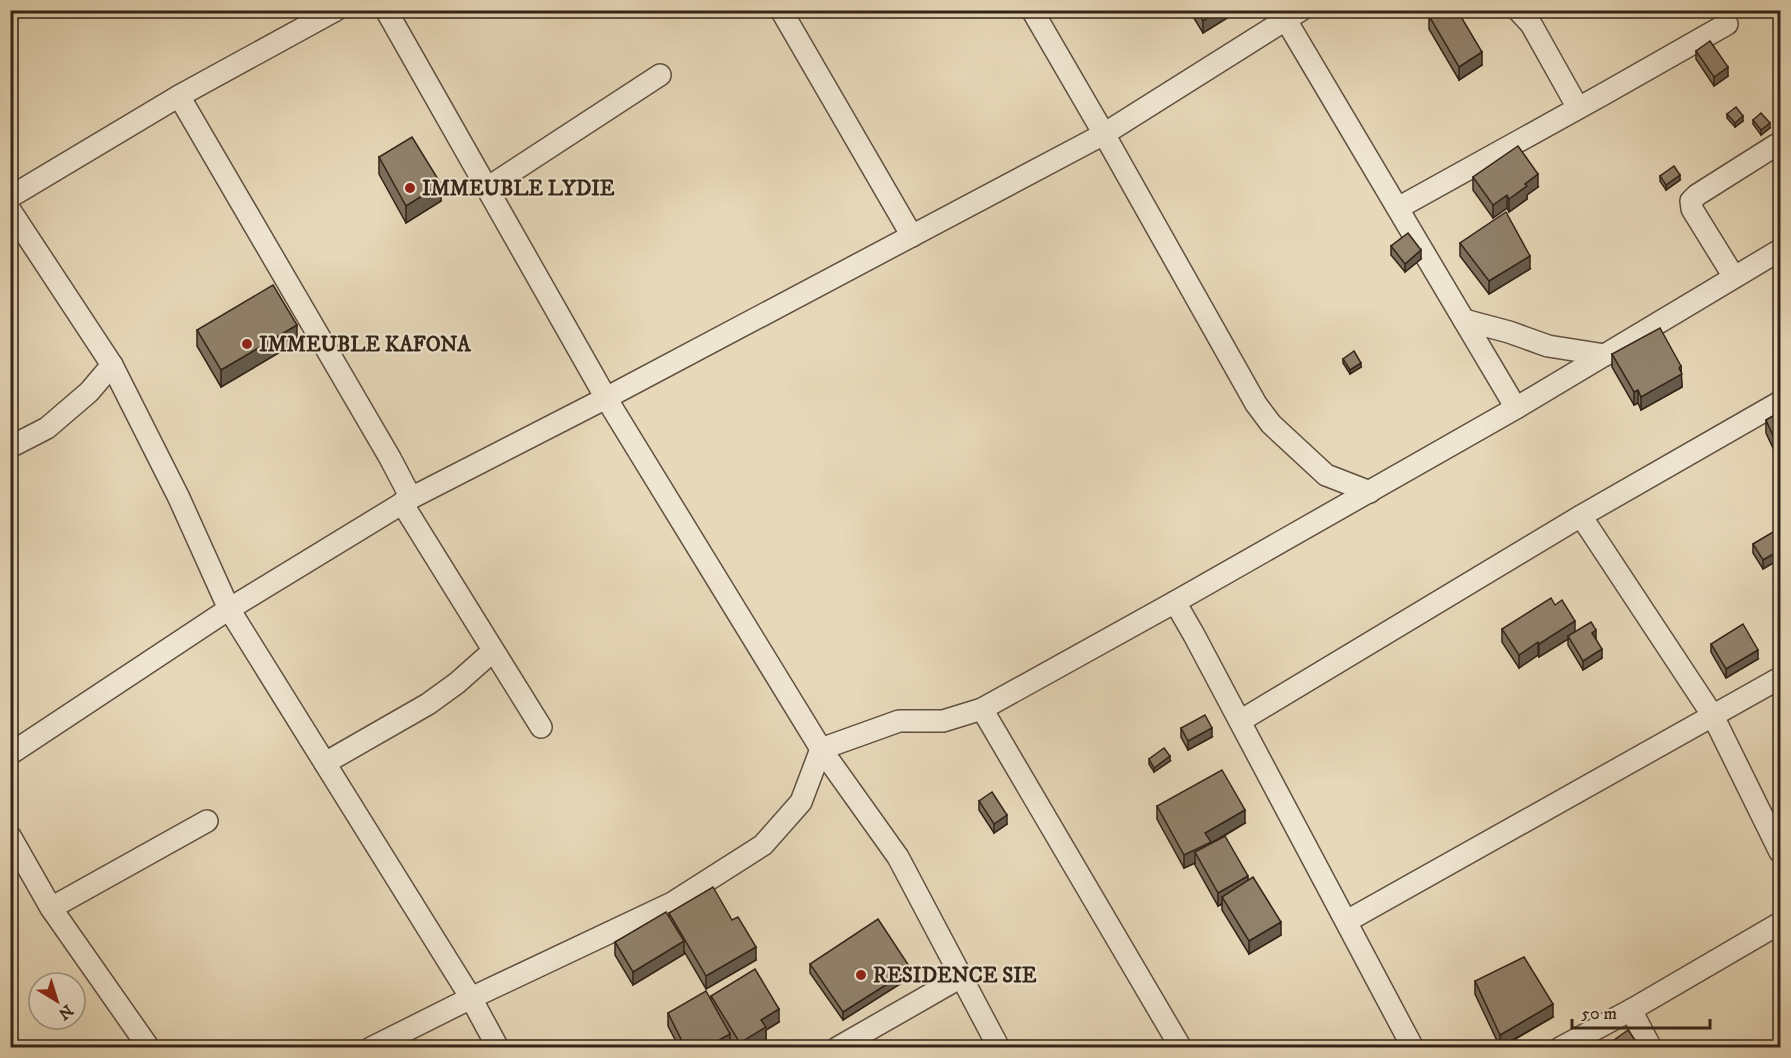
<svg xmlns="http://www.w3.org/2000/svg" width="1791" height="1058" font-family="'IM FELL DW Pica',serif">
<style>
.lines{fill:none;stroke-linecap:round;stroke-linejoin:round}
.minor-casing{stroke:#605040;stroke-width:24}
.minor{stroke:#efe6d2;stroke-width:21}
.wall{fill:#7c6f5c;stroke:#332317;stroke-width:1.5}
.shaded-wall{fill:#655a4b;stroke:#332317;stroke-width:1.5}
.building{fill:#90816b;stroke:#332317;stroke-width:1.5}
.poi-dot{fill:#8f2418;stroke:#efe6d2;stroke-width:2}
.labels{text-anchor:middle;stroke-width:4.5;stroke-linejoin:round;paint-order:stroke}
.poi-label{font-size:21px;font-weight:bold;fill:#332317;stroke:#efe6d2;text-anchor:start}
</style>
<rect width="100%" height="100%" fill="#e6d8b9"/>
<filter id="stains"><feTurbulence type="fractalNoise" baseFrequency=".00333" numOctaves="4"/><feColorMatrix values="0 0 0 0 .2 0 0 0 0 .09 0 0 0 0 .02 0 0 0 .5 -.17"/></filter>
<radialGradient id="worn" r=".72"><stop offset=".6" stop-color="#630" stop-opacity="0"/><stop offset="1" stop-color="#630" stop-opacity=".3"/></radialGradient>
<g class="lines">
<g class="minor-casing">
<g id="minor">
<path d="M 386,10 L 606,398 L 821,749 L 898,857 L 999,1048"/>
<path d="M 781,10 L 912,236"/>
<path d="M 1032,10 L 1104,134 L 1256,404 L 1271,424 L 1326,475 L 1370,492"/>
<path d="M 1280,10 L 1516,408"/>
<path d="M 1518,10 L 1531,24 L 1578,108"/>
<path d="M 179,96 L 390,458 L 411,498 L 606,398 L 1104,134 L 1301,10"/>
<path d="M 487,188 L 660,75"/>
<path d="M 10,197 L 179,96 L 336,10"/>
<path d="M 1398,208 L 1602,95 L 1727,24"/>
<path d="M 10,210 L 112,365 L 179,498 L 229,609 L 471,998 L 498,1048"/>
<path d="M 1734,277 L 1692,209 L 1691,201 L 1697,195 L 1776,145"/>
<path d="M 1464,320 L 1509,332 L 1548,346 L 1605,355"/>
<path d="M 10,447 L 47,428 L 89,392 L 112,365"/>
<path d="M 402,503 L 541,727"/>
<path d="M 1581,516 L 1713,716 L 1780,852"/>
<path d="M 1175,602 L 1194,635 L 1413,1048"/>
<path d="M 982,709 L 1181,1048"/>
<path d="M 1240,721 L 1581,516 L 1780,402"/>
<path d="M 10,754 L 229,609 L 411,498"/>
<path d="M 325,763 L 428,704 L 457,683 L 493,651"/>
<path d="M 10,836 L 51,908 L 149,1048"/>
<path d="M 51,908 L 207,821"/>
<path d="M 1347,921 L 1780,678"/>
<path d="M 1631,1010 L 1651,1048"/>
<path d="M 371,1048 L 471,998 L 672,903 L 763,845 L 801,802 L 821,749 L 899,721 L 943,721 L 982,709 L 1175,602 L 1516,408 L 1780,250"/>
<path d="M 837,1048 L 961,977"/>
<path d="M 1560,1048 L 1631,1010 L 1780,923"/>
</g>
</g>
<use href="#minor" class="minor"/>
</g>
<g class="wall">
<path d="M 1189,10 L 1240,10 L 1203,33 Z"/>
<path d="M 1429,16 L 1482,65 L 1459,80 L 1429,29 Z"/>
<path d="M 1696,51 L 1728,76 L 1714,86 L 1696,59 Z"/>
<path d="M 1727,114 L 1743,121 L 1735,127 L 1727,118 Z"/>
<path d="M 1753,120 L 1770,128 L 1761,135 L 1753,124 Z"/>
<path d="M 379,157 L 441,201 L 406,223 L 379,174 Z"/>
<path d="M 1660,176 L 1680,180 L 1666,190 L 1660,181 Z"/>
<path d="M 1473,177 L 1538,187 L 1527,195 L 1527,199 L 1509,212 L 1507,208 L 1493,218 L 1473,190 Z"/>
<path d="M 1460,243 L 1530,269 L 1489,294 L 1460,256 Z"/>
<path d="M 1391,246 L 1421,259 L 1405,272 L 1391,255 Z"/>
<path d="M 197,330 L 297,342 L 221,387 L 197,346 Z"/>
<path d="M 1612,354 L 1681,373 L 1682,387 L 1641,410 L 1638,403 L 1634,405 L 1612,367 Z"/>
<path d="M 1343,359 L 1361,367 L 1350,374 L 1343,363 Z"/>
<path d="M 1780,412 L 1780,463 L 1766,433 L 1766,420 Z"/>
<path d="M 1780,528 L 1780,559 L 1763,569 L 1753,553 L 1753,544 Z"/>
<path d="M 1502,629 L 1575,632 L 1596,639 L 1602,658 L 1583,670 L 1568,645 L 1568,639 L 1539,657 L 1538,655 L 1519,668 L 1502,642 Z"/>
<path d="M 1711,644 L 1758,659 L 1726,678 L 1711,652 Z"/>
<path d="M 1181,728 L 1212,737 L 1188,750 L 1181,737 Z"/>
<path d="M 1149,759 L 1170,761 L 1154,772 L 1149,764 Z"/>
<path d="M 979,801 L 1007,824 L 994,833 L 979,810 Z"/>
<path d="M 1157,806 L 1245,823 L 1211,844 L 1248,881 L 1281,935 L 1249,954 L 1222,910 L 1222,904 L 1218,906 L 1195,865 L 1195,863 L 1184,868 L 1157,819 Z"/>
<path d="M 669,913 L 756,960 L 706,989 L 684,951 L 684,954 L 633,985 L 615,955 L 615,942 L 669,917 Z"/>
<path d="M 810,964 L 911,977 L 843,1020 L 810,973 Z"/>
<path d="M 1475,981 L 1553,1017 L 1502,1047 L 1500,1047 L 1475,994 Z"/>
<path d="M 711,996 L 779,1022 L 766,1030 L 766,1040 L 754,1047 L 734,1047 L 730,1041 L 730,1047 L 679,1047 L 668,1026 L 668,1013 L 711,999 Z"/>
</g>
<g class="shaded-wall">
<path d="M 1219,10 L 1240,10 L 1203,33 L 1203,21 Z"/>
<path d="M 1482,52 L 1482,65 L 1459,80 L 1459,67 Z"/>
<path d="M 1728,67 L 1728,76 L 1714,86 L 1714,77 Z"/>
<path d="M 1743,116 L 1743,121 L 1735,127 L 1735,123 Z"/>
<path d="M 1770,123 L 1770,128 L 1761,135 L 1761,130 Z"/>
<path d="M 1538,174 L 1538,187 L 1527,195 L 1527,199 L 1509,212 L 1509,199 L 1525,184 Z"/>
<path d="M 1680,175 L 1680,180 L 1666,190 L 1666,185 Z"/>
<path d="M 441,184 L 441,201 L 406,223 L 406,206 Z"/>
<path d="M 1507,195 L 1507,208 L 1493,218 L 1493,205 Z"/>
<path d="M 1421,250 L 1421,259 L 1405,272 L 1405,264 Z"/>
<path d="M 1530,256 L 1530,269 L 1489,294 L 1489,281 Z"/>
<path d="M 297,325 L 297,342 L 221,387 L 221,370 Z"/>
<path d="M 1361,363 L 1361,367 L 1350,374 L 1350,370 Z"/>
<path d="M 1681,366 L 1682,387 L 1641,410 L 1641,397 Z"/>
<path d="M 1638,390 L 1638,403 L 1634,405 L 1634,392 Z"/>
<path d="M 1780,550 L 1780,559 L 1763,569 L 1763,560 Z"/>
<path d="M 1575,621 L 1575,634 L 1568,636 L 1568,639 L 1539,657 L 1539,644 Z"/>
<path d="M 1596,630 L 1596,639 L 1592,633 Z"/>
<path d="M 1538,642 L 1538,655 L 1519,668 L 1519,655 Z"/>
<path d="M 1602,649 L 1602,658 L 1583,670 L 1583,661 Z"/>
<path d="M 1758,650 L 1758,659 L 1726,678 L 1726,669 Z"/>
<path d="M 1212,728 L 1212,737 L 1188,750 L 1188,741 Z"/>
<path d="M 1170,756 L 1170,761 L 1154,772 L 1154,768 Z"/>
<path d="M 1245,810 L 1245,823 L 1211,843 L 1211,855 L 1195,852 L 1195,863 L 1184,868 L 1184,855 L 1205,833 Z"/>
<path d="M 1007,815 L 1007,824 L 994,833 L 994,824 Z"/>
<path d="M 1248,876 L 1248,889 L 1222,897 L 1222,904 L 1218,906 L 1218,893 Z"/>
<path d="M 1281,922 L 1281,935 L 1249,954 L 1249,941 Z"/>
<path d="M 684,941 L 684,954 L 633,985 L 633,972 Z"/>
<path d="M 756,947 L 756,960 L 706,989 L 706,976 Z"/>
<path d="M 911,969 L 911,977 L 843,1020 L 843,1012 Z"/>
<path d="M 1553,1004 L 1553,1017 L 1500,1047 L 1500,1035 Z"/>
<path d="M 779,1009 L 779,1022 L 766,1030 L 766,1040 L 754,1047 L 740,1047 L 740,1043 L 761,1020 Z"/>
<path d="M 730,1034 L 730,1047 L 714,1047 L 719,1040 Z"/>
</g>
<g class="building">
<path d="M 1197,10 L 1219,10 L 1203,21 Z"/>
<path d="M 1438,10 L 1457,10 L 1482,52 L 1459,67 L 1429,16 Z"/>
<path d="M 1710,41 L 1728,67 L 1714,77 L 1696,51 Z"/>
<path d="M 1736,107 L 1743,116 L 1735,123 L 1727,114 Z"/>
<path d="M 1761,113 L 1770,123 L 1761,130 L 1753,120 Z"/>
<path d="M 412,137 L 441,184 L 406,206 L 379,157 Z"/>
<path d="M 1518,146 L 1538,174 L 1525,184 L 1527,186 L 1509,199 L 1507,195 L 1493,205 L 1473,177 Z"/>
<path d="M 1674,166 L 1680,175 L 1666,185 L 1660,176 Z"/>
<path d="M 1506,212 L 1530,256 L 1489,281 L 1460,243 Z"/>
<path d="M 1408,233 L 1421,250 L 1405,264 L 1391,246 Z"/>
<path d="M 273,285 L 297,325 L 221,370 L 197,330 Z"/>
<path d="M 1660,328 L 1681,366 L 1679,368 L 1682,374 L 1641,397 L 1638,390 L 1634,392 L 1612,354 Z"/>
<path d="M 1354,351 L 1361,363 L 1350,370 L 1343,359 Z"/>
<path d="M 1780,412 L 1780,451 L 1766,420 Z"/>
<path d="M 1780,528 L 1780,550 L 1763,560 L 1753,544 Z"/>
<path d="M 1551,598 L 1555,605 L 1562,600 L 1575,621 L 1539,644 L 1538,642 L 1519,655 L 1502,629 Z"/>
<path d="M 1591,622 L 1596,630 L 1592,633 L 1602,649 L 1583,661 L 1568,636 Z"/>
<path d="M 1743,624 L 1758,650 L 1726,669 L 1711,644 Z"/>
<path d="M 1205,715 L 1212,728 L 1188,741 L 1181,728 Z"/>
<path d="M 1164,748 L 1170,756 L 1154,768 L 1149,759 Z"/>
<path d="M 1222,770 L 1245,810 L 1205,833 L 1211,842 L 1184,855 L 1157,806 Z"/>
<path d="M 992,792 L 1007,815 L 994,824 L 979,801 Z"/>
<path d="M 1225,836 L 1248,876 L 1218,893 L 1195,852 Z"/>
<path d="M 1253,877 L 1281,922 L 1249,941 L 1222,897 Z"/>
<path d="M 713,887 L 732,920 L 738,917 L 756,947 L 706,976 L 669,913 Z"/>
<path d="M 666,912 L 684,941 L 633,972 L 615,942 Z"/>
<path d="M 878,919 L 911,969 L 843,1012 L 810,964 Z"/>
<path d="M 1524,957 L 1553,1004 L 1500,1035 L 1475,981 Z"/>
<path d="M 755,969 L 779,1009 L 761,1020 L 766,1027 L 740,1043 L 711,996 Z"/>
<path d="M 706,991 L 730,1034 L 719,1040 L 721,1043 L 714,1047 L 685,1047 L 668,1013 Z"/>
<path d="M 1628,1030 L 1640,1047 L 1613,1047 L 1610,1043 Z"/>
</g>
<g class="poi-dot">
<circle cx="410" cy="188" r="6"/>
<circle cx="247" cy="344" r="6"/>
<circle cx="861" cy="975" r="6"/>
</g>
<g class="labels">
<g class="poi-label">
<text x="422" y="195">IMMEUBLE LYDIE</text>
<text x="259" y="351">IMMEUBLE KAFONA</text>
<text x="873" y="982">RESIDENCE SIE</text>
</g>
</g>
<rect width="1791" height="1058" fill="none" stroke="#e6d8b9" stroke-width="36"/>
<rect x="12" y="12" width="1767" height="1034" fill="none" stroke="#332317" stroke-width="3"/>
<rect x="18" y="18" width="1755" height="1022" fill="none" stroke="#332317" stroke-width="1.5"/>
<g transform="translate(57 1001) rotate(142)"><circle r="28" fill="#efe6d2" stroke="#a49887" stroke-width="1.5"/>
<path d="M0-4.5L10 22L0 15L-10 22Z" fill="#8f2418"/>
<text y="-9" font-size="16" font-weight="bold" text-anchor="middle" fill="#332317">N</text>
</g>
<path d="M1572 1019v9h138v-9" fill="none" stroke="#332317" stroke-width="3"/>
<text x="1581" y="1019" font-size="18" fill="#332317" stroke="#efe6d2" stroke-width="4.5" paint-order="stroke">50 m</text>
<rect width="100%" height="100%" filter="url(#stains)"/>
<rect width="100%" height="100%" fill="url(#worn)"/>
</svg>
